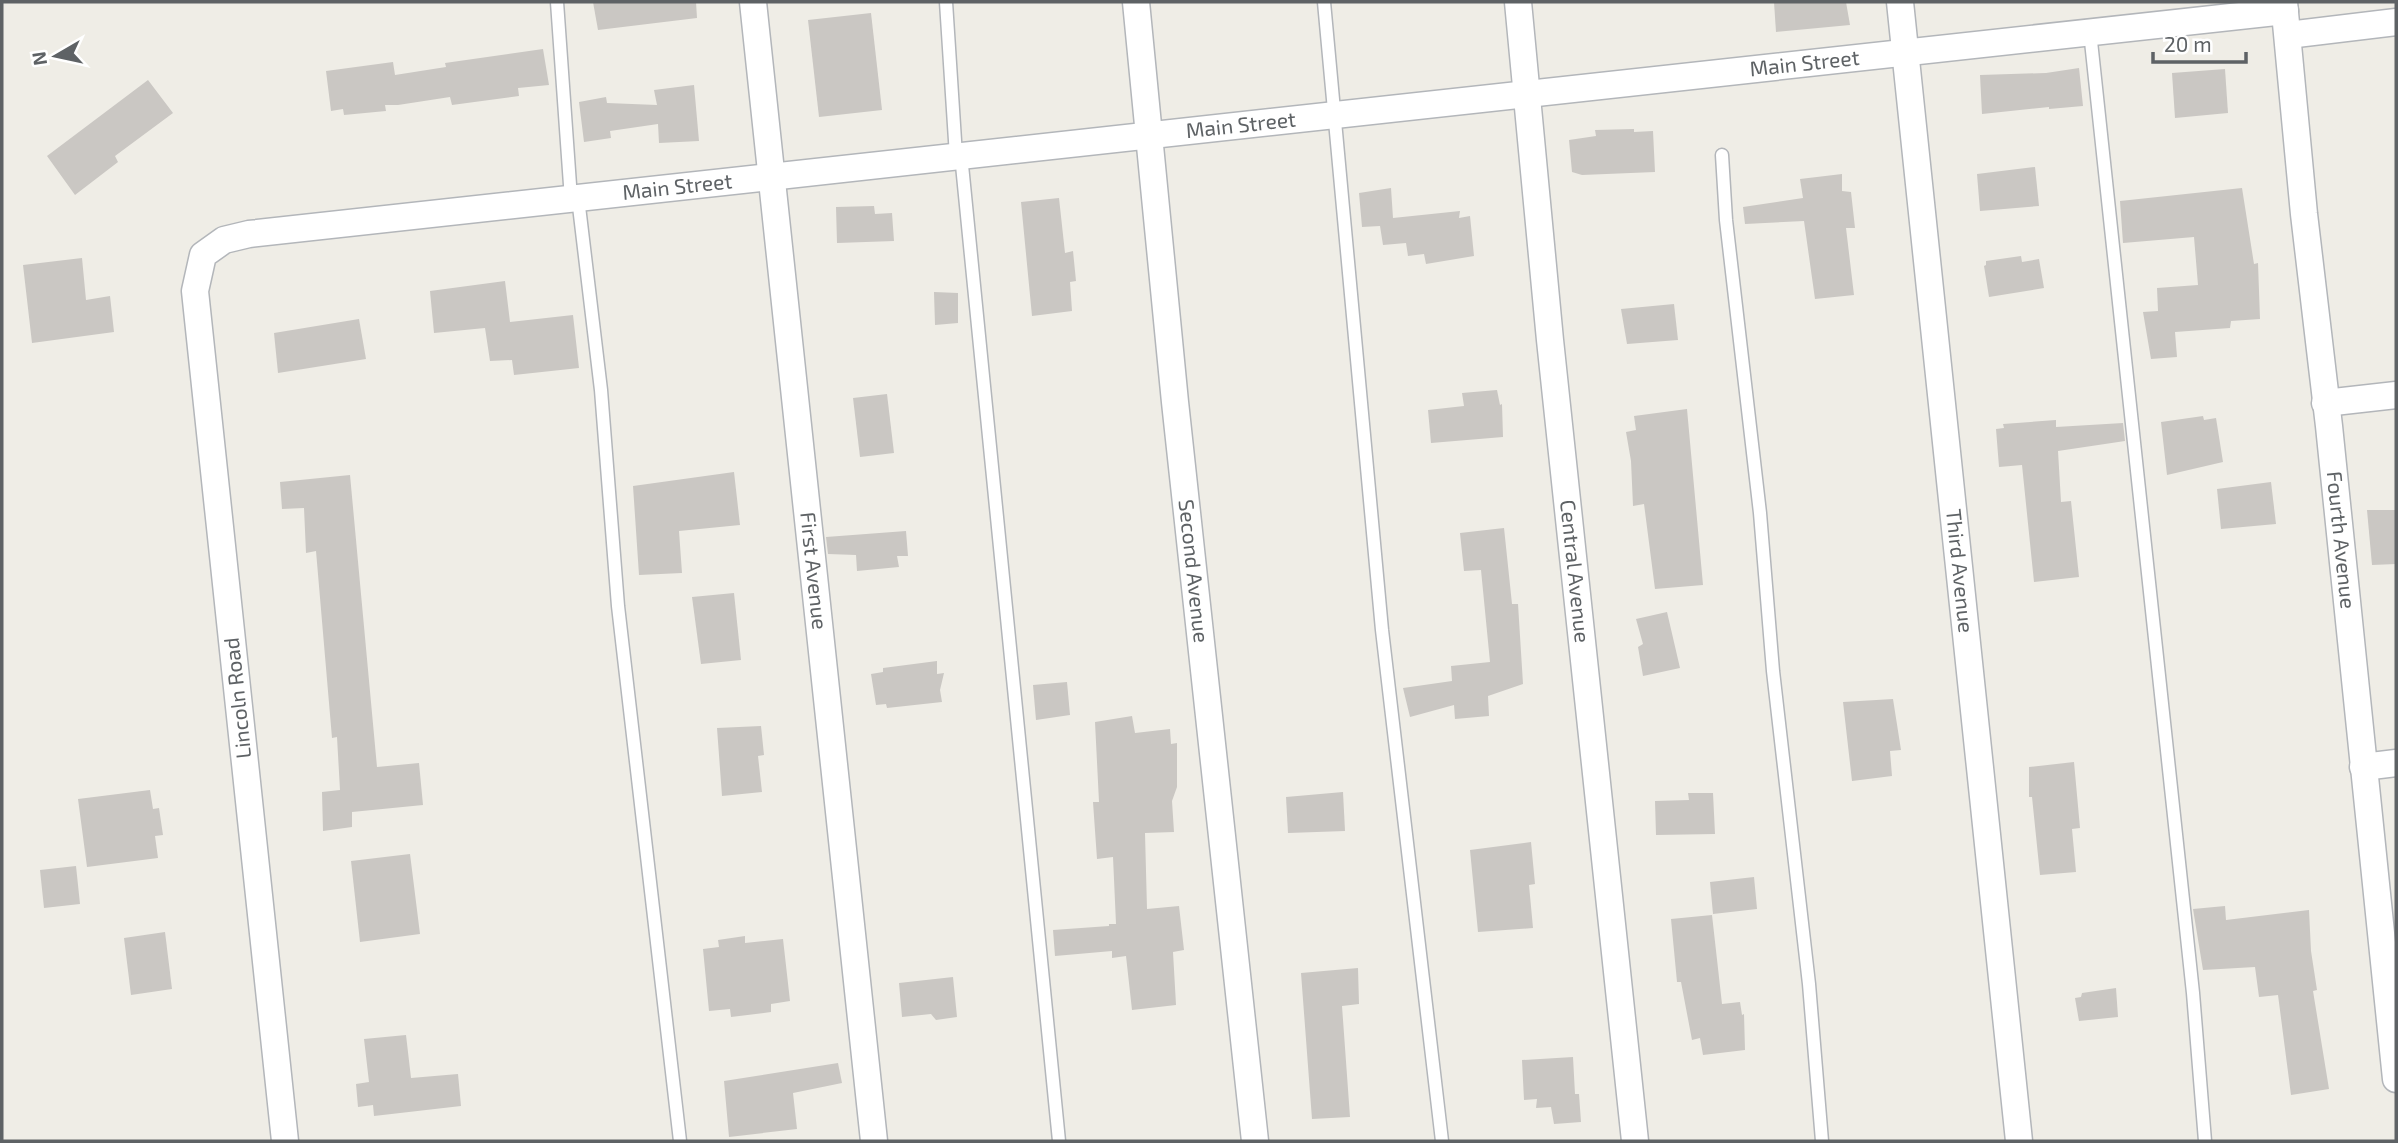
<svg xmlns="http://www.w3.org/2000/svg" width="2398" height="1143" font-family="'Exo 2',sans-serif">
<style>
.building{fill:#cac7c3}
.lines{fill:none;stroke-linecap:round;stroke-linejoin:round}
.service-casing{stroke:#b3b6ba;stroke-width:15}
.minor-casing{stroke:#b3b6ba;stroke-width:29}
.service{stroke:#fff;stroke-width:12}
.minor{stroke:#fff;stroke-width:26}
.labels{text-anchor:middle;stroke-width:6;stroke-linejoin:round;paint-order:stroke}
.street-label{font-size:21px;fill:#5e6265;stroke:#fff}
</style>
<rect width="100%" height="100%" fill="#efede6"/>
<g class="building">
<path d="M 593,2 L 696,2 L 697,18 L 598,30 Z"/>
<path d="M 1774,2 L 1846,2 L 1850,25 L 1776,32 Z"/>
<path d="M 871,13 L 882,110 L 819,117 L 808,20 Z"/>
<path d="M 543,49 L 549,85 L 518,88 L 519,96 L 452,105 L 450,97 L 398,105 L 385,105 L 386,111 L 344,115 L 343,109 L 331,111 L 326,71 L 393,62 L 395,75 L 446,67 L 445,63 Z"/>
<path d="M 2079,68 L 2083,106 L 2049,109 L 2049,107 L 1982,114 L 1980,75 L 2046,73 Z"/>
<path d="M 2225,69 L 2228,113 L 2175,118 L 2172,73 Z"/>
<path d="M 148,80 L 173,113 L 115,156 L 118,162 L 75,195 L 47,156 Z"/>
<path d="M 694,85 L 699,141 L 659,143 L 658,124 L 610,131 L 611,138 L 584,142 L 579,102 L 606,97 L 607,103 L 657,105 L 654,90 Z"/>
<path d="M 1634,129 L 1634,132 L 1653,131 L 1655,172 L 1582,175 L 1572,172 L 1569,140 L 1596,136 L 1595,130 Z"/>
<path d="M 2035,167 L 2039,206 L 1980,211 L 1977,174 Z"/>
<path d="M 1842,174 L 1842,191 L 1851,192 L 1855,228 L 1846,228 L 1854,295 L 1815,299 L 1804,221 L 1745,224 L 1743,207 L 1803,198 L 1800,179 Z"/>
<path d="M 1391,188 L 1393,218 L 1460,211 L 1459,218 L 1470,216 L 1474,256 L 1426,264 L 1424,254 L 1408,256 L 1406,243 L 1383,245 L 1380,226 L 1362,227 L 1359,193 Z"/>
<path d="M 2242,188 L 2254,264 L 2258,263 L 2260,319 L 2231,321 L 2230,328 L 2175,332 L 2177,357 L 2151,359 L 2143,312 L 2158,311 L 2157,288 L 2198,285 L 2194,237 L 2123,243 L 2120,201 Z"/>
<path d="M 1059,198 L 1065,253 L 1073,251 L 1076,281 L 1070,282 L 1072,311 L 1032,316 L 1021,202 Z"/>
<path d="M 874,206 L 875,214 L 892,213 L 894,241 L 837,243 L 836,207 Z"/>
<path d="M 2021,256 L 2022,262 L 2039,259 L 2044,288 L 1989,297 L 1984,266 L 1986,265 L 1986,261 Z"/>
<path d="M 82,258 L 86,300 L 110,296 L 114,332 L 32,343 L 23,265 Z"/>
<path d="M 505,281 L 510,322 L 573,315 L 579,368 L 514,375 L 512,360 L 490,361 L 485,328 L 434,333 L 430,291 Z"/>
<path d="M 934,292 L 958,293 L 958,323 L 935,325 Z"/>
<path d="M 1674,304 L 1678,340 L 1627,344 L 1621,309 Z"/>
<path d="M 359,319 L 366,359 L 278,373 L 274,333 Z"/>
<path d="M 1497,390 L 1500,405 L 1502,404 L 1503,437 L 1431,443 L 1428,410 L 1464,406 L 1462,393 Z"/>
<path d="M 887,394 L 894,453 L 860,457 L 853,398 Z"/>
<path d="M 1687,409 L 1703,585 L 1655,589 L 1644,504 L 1633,506 L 1631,461 L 1626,432 L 1636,430 L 1634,416 Z"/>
<path d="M 2203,416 L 2204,420 L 2216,418 L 2223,462 L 2167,475 L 2161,422 Z"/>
<path d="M 2056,420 L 2056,427 L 2123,423 L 2125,441 L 2058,451 L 2061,502 L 2071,501 L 2079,577 L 2034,582 L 2022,465 L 1999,467 L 1996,429 L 2004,428 L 2003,424 Z"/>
<path d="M 734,472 L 740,525 L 679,531 L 682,573 L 639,575 L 633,486 Z"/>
<path d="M 350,475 L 377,767 L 419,763 L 423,805 L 352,812 L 352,827 L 323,831 L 322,792 L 340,790 L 337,737 L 332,738 L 316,551 L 306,553 L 304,508 L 282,509 L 280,482 Z"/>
<path d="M 2271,482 L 2276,524 L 2221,529 L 2217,489 Z"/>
<path d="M 2367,510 L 2396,510 L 2396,564 L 2372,565 Z"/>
<path d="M 1504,528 L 1512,604 L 1518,604 L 1523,684 L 1488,696 L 1489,716 L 1455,719 L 1454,705 L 1410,717 L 1403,688 L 1452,681 L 1451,666 L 1490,662 L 1481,570 L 1464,571 L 1460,533 Z"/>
<path d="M 906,531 L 908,556 L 897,556 L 899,567 L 857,571 L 856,555 L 828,554 L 826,537 Z"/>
<path d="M 734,593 L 741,660 L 701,664 L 692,597 Z"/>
<path d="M 1667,612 L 1680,668 L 1643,676 L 1638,647 L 1643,644 L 1636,619 Z"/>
<path d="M 937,661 L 937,674 L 944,673 L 940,690 L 942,702 L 887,708 L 886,704 L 876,705 L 871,674 L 883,672 L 883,668 Z"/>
<path d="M 1067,682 L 1070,715 L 1036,720 L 1033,685 Z"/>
<path d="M 1893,699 L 1901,750 L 1890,751 L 1892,776 L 1852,781 L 1843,702 Z"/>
<path d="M 1132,716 L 1135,733 L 1170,729 L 1171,744 L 1177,743 L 1177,787 L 1172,801 L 1174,832 L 1145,833 L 1147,909 L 1179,906 L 1184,950 L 1173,952 L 1176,1005 L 1132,1010 L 1126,956 L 1112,958 L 1112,951 L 1055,956 L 1053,930 L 1109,926 L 1109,924 L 1116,924 L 1113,857 L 1097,859 L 1093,802 L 1099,802 L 1095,722 Z"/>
<path d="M 761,726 L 764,755 L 758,756 L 762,792 L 722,796 L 717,728 Z"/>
<path d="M 2074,762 L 2080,828 L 2072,829 L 2076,872 L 2040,875 L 2032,797 L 2029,797 L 2029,767 Z"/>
<path d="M 150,790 L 153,809 L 159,808 L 163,835 L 155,836 L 158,858 L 87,867 L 78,799 Z"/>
<path d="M 1343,792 L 1345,831 L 1288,833 L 1286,797 Z"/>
<path d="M 1688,793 L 1713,793 L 1715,834 L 1656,835 L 1655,801 L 1689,800 Z"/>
<path d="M 1531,842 L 1535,884 L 1529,885 L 1533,928 L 1478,932 L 1470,850 Z"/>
<path d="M 410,854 L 420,934 L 360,942 L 351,861 Z"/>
<path d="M 76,866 L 80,904 L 44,908 L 40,870 Z"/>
<path d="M 1754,877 L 1757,909 L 1713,914 L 1710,882 Z"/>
<path d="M 2225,906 L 2226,920 L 2309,910 L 2311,951 L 2317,990 L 2313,991 L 2329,1089 L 2291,1095 L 2278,995 L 2259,997 L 2255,967 L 2203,970 L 2193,909 Z"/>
<path d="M 1712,915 L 1722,1004 L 1740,1002 L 1742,1015 L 1744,1014 L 1745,1050 L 1703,1055 L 1700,1038 L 1692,1040 L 1681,982 L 1677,982 L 1671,919 Z"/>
<path d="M 165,932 L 172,989 L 131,995 L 124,938 Z"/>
<path d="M 745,936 L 745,943 L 783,939 L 790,1001 L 771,1004 L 771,1012 L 731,1017 L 730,1009 L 709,1011 L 703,949 L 719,947 L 718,940 Z"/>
<path d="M 1358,968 L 1359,1004 L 1342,1006 L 1350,1117 L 1312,1119 L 1301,973 Z"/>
<path d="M 953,977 L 957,1017 L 936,1020 L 931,1014 L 902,1017 L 899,983 Z"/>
<path d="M 2116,988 L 2118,1017 L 2079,1021 L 2075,998 L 2081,997 L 2082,993 Z"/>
<path d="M 406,1035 L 411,1078 L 458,1074 L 461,1106 L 374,1116 L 373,1105 L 358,1107 L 356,1084 L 369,1082 L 364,1039 Z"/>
<path d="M 1573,1057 L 1575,1094 L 1579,1094 L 1581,1122 L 1554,1124 L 1551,1107 L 1536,1108 L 1537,1099 L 1524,1100 L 1522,1060 Z"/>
<path d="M 838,1063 L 842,1083 L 793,1093 L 797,1129 L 729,1137 L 724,1081 Z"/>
</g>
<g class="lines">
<g class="service-casing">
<g id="service">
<path d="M 557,2 L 571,199"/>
<path d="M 946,2 L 956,156"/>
<path d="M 1324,2 L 1382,630 L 1442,1141"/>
<path d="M 2090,32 L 2193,993 L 2205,1141"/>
<path d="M 961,155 L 1059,1141"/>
<path d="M 1722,155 L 1726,220 L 1760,513 L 1773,671 L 1809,984 L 1822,1141"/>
<path d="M 578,198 L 601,390 L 618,606 L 680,1141"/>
</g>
</g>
<g class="minor-casing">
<g id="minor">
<path id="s1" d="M 753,2 L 874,1141"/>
<path id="s2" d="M 1136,2 L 1175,402 L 1255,1141"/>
<path id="s3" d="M 1518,2 L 1550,340 L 1635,1141"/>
<path id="s4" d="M 1900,2 L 2019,1141"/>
<path id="s5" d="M 2284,2 L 2304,214 L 2329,426 L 2396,1079"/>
<path d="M 2288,35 L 2396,22"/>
<path d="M 2325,403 L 2396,395"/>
<path d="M 2363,767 L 2396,763"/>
<path id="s6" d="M 285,1141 L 195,291 L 203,255 L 224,240 L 249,234 L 2285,11"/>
</g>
</g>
<use href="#service" class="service"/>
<use href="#minor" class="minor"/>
</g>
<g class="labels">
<g class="street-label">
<text dy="7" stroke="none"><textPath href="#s6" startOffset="2508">Main Street</textPath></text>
<text dy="7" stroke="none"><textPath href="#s6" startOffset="1941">Main Street</textPath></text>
<text dy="7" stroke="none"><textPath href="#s6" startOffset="1374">Main Street</textPath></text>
<text dy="7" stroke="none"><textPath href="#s5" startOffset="541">Fourth Avenue</textPath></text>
<text dy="7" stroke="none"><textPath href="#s1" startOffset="572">First Avenue</textPath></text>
<text dy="7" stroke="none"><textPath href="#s2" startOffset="572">Second Avenue</textPath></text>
<text dy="7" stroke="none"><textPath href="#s3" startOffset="572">Central Avenue</textPath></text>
<text dy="7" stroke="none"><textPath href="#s4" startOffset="572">Third Avenue</textPath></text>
<text transform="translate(238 698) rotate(-96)" y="7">Lincoln Road</text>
</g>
</g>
<rect width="2398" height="1143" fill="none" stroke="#5e6265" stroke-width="7"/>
<g transform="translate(56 56) rotate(261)" stroke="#ffffff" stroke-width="5" paint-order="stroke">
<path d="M0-5L12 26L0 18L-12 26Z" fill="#5e6265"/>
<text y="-10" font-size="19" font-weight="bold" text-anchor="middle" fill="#5e6265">N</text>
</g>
<path d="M2153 52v10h93v-10" fill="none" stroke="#5e6265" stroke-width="3.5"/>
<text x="2164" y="52" font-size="21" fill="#5e6265" stroke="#ffffff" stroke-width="5" paint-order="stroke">20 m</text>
</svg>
